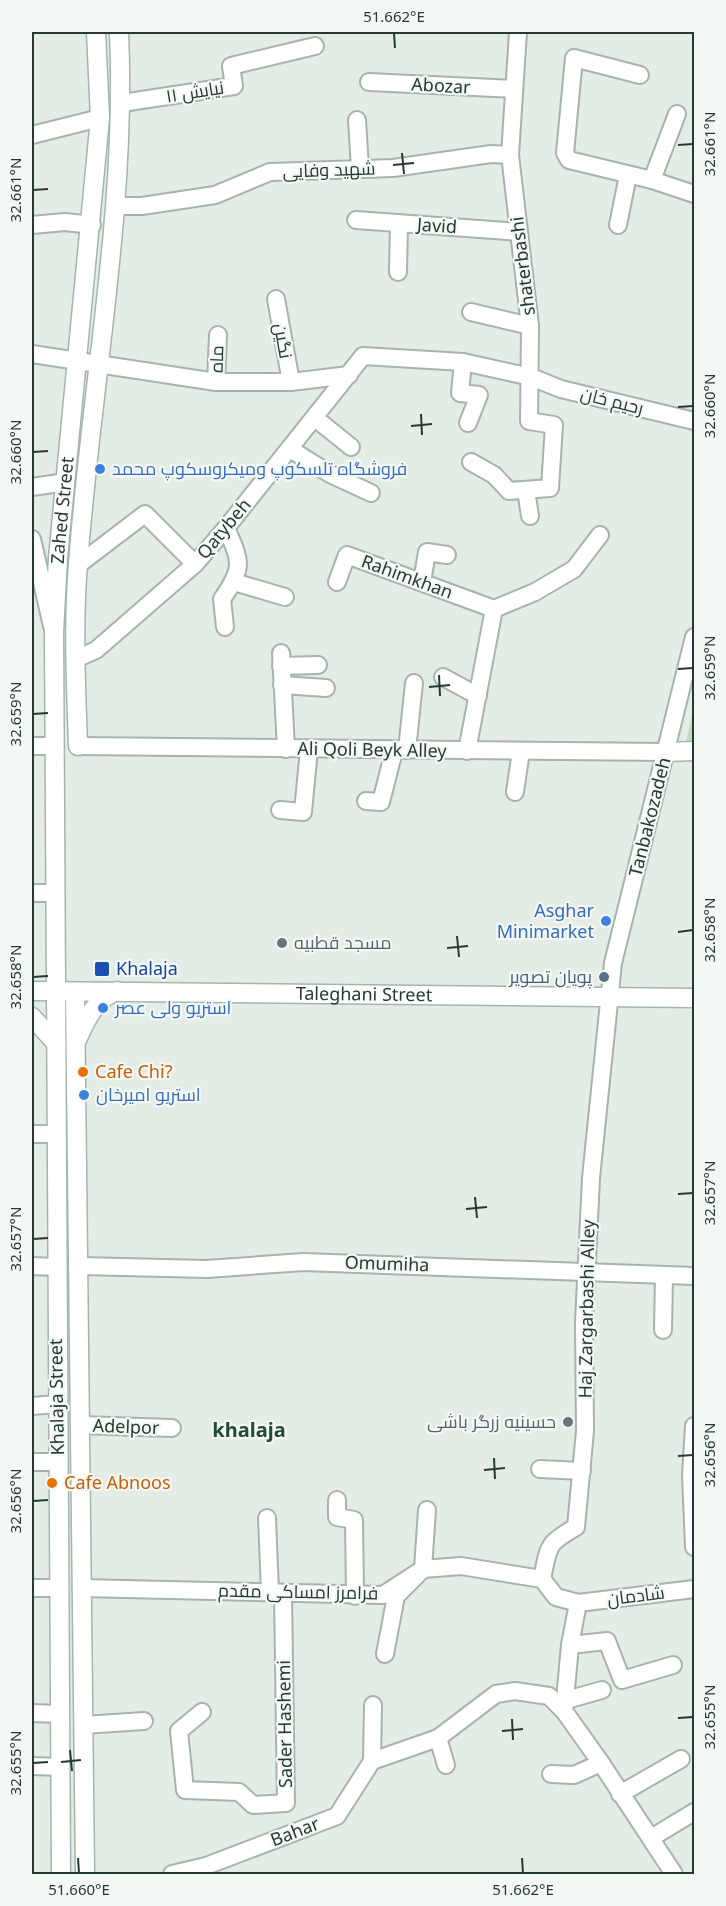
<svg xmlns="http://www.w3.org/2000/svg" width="726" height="1906" font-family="'Noto Sans',Cairo,sans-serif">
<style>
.green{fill:#c0dac0}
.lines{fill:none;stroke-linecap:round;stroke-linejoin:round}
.minor-casing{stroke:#a7b3ac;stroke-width:20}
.tertiary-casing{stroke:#a7b3ac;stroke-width:21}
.secondary-casing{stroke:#a4b6ab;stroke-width:21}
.minor{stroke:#fff;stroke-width:16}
.tertiary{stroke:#fff;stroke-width:18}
.secondary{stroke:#fff;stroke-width:18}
.ticks{fill:none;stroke:#263b30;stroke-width:2}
.shop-dot{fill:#3f7fe0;stroke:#f4f8f5;stroke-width:2}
.worship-dot{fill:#6b7280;stroke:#f4f8f5;stroke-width:2}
.transit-dot{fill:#1a4fb4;stroke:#f4f8f5;stroke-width:2}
.service-dot{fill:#5c6f8a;stroke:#f4f8f5;stroke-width:2}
.food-dot{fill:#e8710a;stroke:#f4f8f5;stroke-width:2}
.labels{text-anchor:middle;stroke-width:4.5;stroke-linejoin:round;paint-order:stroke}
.street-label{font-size:18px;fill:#263b30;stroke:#f4f8f5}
.shop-label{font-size:18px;fill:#366cbe;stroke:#f4f8f5;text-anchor:start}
.worship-label{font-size:18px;fill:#5b616d;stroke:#f4f8f5;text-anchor:start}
.transit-label{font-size:18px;fill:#164399;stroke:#f4f8f5;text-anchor:start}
.service-label{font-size:18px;fill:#4e5e75;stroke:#f4f8f5;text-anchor:end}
.food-label{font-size:18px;fill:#c56008;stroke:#f4f8f5;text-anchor:start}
.neighbourhood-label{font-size:20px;font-weight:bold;fill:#244b38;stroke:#f4f8f5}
.neatline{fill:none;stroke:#263b30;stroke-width:2}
.ticks-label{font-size:15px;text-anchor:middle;fill:#263b30}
</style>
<rect width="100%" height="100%" fill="#e4ece6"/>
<path class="green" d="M 694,706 L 694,742 L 686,743 Z"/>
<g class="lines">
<g class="minor-casing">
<g id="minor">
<path d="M 640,75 L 574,58 L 565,153 L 569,160 L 652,180 L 694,194"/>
<path d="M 369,82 L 513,89"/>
<path d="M 122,103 L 234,86 L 231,66 L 315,46"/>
<path d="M 357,120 L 360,168"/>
<path d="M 32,135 L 100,118"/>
<path d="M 652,180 L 677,114"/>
<path d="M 116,206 L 142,206 L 215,195 L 270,172 L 393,168 L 491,154 L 510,155"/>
<path d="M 356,220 L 519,232"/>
<path d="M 32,225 L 65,222 L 92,225"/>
<path d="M 618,225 L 628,175"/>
<path d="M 398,272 L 399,223"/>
<path d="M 276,299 L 291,382"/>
<path d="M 471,312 L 530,326"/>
<path d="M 32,354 L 216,382 L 291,382 L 349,375"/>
<path d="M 463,362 L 460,393 L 479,395 L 468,423"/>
<path d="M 216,382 L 218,335"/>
<path d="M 315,418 L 351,447"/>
<path d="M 290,449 L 330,474 L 371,493"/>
<path d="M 471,462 L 494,475 L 509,491 L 550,488 L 554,425 L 529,421 L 530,326 L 510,155 L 518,32"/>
<path d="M 32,487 L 66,482"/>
<path d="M 526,490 L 530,516"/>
<path d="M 32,539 L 52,626"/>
<path d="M 78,565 L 145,514 L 195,564"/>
<path d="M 234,582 L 285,597"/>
<path d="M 337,582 L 347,555 L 494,609 L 535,592 L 574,569 L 600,535"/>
<path d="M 422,582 L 427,552 L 447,555"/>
<path d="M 225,627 L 222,599 C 244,568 241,561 226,528"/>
<path d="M 694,637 L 613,963 L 591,1178 L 584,1322 L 585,1431 L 576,1527 C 546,1544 549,1546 542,1579 L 556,1597 L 578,1603 L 694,1589"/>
<path d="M 281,653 L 286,749"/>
<path d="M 76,659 L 96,650 L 195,564 L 226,528 L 363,356 L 463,362 L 531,377 L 561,389 L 694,421"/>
<path d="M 281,666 L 318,665"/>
<path d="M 443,677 L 478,696"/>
<path d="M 282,685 L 326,688"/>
<path d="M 32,746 L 55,746"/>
<path d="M 78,746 L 667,752"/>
<path d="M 407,750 L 414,683"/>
<path d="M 467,751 L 494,609"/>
<path d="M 515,792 L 521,751"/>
<path d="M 366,801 L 381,802 L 394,751"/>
<path d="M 280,810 L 303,812 L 309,749"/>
<path d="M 32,893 L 54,893"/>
<path d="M 32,1134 L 56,1134"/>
<path d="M 32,1266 L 56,1267"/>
<path d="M 80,1266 L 207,1269 L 303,1262 L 694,1276"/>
<path d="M 663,1330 L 664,1276"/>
<path d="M 32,1406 L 57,1404"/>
<path d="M 80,1425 L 172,1428"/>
<path d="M 694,1426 L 691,1475 L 694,1547"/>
<path d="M 32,1462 L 58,1462"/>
<path d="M 540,1469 L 582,1471"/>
<path d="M 337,1500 L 337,1517 L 354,1520 L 355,1596"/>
<path d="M 267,1518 L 270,1592"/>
<path d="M 32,1588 L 58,1588"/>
<path d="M 81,1588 L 383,1595 L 423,1569 L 461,1566 L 542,1579"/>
<path d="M 578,1603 L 570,1645 L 564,1711 L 601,1763 L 674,1874"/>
<path d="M 570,1645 L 607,1641 L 622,1680 L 673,1665"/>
<path d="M 385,1654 L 396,1596 L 423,1569 L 427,1510"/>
<path d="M 563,1701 L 602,1690"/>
<path d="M 202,1712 L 179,1731 L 185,1790 L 239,1792 L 253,1805 L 286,1803 L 283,1593"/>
<path d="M 32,1713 L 59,1714"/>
<path d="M 83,1725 L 144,1721"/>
<path d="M 438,1738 L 446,1765"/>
<path d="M 372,1761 L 438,1738 L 496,1694 L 515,1691 L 549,1696 L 564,1711"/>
<path d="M 32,1766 L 60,1767"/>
<path d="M 551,1774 L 574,1775 L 601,1763"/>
<path d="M 620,1794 L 681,1759"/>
<path d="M 651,1838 L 694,1812"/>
<path d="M 172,1874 L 206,1866 L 337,1816 L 372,1761 L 373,1705"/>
</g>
</g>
<g class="tertiary-casing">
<path id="tertiary" d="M 667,752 L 694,751"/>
</g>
<g class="secondary-casing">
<g id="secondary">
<path d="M 78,746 C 76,685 73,624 78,564 C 91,386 127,210 119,32"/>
<path id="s1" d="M 32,991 L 694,998"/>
<path d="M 75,992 L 85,1874"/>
<path d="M 32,1017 L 56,1043"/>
<path d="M 77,1040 C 86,1020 95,999 117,991"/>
<path id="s2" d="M 61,1874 L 54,632 L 58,558 L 100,118 L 96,32"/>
</g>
</g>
<use href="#minor" class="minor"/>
<use href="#tertiary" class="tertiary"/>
<use href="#secondary" class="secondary"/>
</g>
<path class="ticks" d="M 394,33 L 395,48M 678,145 L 693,144M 402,153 L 404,174M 393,165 L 414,163M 33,190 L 48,189M 678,407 L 693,406M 421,414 L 422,435M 411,426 L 432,424M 33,452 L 48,451M 678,669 L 693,668M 439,675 L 440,696M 429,687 L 450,685M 33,714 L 48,713M 678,932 L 693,930M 457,936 L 459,957M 447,948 L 468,946M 33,977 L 48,976M 678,1194 L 693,1193M 475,1197 L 477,1218M 466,1209 L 487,1207M 33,1239 L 48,1238M 678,1456 L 693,1455M 494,1458 L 495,1479M 484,1470 L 505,1468M 33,1501 L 48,1500M 678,1718 L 693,1717M 512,1719 L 513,1740M 502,1731 L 523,1729M 70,1750 L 72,1771M 61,1762 L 81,1760M 33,1763 L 48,1762M 78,1858 L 79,1873M 522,1858 L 523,1873"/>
<g class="shop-dot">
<circle cx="100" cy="469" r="6"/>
<circle cx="606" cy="921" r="6"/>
<circle cx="103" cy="1008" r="6"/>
<circle cx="84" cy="1095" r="6"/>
</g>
<g class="worship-dot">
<circle cx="282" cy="943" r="6"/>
<circle cx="568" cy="1422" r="6"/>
</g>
<rect class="transit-dot" x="94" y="961" width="16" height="16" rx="3"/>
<circle class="service-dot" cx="604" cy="977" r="6"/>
<g class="food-dot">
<circle cx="83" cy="1072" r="6"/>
<circle cx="52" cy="1483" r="6"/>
</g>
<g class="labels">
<g class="street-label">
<text transform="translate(441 86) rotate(3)" y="6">Abozar</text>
<text transform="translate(195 92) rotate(-9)" y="6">نیایش ۱۱</text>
<text transform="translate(329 170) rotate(-2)" y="6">شهید وفایی</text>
<text transform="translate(437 226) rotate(4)" y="6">Javid</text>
<text transform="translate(523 266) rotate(-97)" y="6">shaterbashi</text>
<text transform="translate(283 341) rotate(80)" y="6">نگین</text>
<text transform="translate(217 359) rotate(-88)" y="6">ماه</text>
<text transform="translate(612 401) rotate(14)" y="6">رحیم خان</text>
<text dy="6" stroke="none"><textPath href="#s2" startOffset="1364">Zahed Street</textPath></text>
<text transform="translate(224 529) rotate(-50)" y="6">Qatybeh</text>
<text transform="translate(407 577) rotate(20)" y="6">Rahimkhan</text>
<text transform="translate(372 750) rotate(1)" y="6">Ali Qoli Beyk Alley</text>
<text transform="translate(650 817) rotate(-76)" y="6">Tanbakozadeh</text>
<text dy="6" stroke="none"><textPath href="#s1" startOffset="332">Taleghani Street</textPath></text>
<text transform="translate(387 1264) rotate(2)" y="6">Omumiha</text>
<text transform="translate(587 1309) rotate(-89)" y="6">Haj Zargarbashi Alley</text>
<text transform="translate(57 1397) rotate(-91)" y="6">Khalaja Street</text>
<text transform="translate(126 1427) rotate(2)" y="6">Adelpor</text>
<text transform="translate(298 1592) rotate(1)" y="6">فرامرز امساکی مقدم</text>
<text transform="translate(636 1596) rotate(-7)" y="6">شادمان</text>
<text transform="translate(285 1724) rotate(-91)" y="6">Sader Hashemi</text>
<text transform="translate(295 1832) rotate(-21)" y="6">Bahar</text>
</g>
<g class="shop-label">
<text x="112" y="475">فروشگاه تلسکوپ ومیکروسکوپ محمد</text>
<text x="594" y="917" text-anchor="end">Asghar<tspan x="594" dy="21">Minimarket</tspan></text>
<text x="115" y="1014">استریو ولی عصر</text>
<text x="96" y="1101">استریو امیرخان</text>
</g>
<g class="worship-label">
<text x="294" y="949">مسجد قطبیه</text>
<text x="556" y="1428" text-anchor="end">حسینیه زرگر باشی</text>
</g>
<g class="transit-label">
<text x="116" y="975">Khalaja</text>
</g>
<g class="service-label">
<text x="592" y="983">پویان تصویر</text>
</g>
<g class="food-label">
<text x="95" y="1078">Cafe Chi?</text>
<text x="64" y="1489">Cafe Abnoos</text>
</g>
<g class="neighbourhood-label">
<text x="249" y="1437">khalaja</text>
</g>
</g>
<rect width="726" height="1906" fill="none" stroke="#f4f8f5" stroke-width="66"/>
<rect x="33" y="33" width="660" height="1840" class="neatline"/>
<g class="ticks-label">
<text x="394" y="22">51.662°E</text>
<text transform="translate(710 144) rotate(-90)" y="5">32.661°N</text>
<text transform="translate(16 190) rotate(-90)" y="5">32.661°N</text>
<text transform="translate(710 406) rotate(-90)" y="5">32.660°N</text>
<text transform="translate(16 452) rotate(-90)" y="5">32.660°N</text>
<text transform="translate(710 668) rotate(-90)" y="5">32.659°N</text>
<text transform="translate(16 714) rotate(-90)" y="5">32.659°N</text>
<text transform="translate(710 930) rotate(-90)" y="5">32.658°N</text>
<text transform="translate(16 977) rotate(-90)" y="5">32.658°N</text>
<text transform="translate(710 1193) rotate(-90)" y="5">32.657°N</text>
<text transform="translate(16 1239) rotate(-90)" y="5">32.657°N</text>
<text transform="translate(710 1455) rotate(-90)" y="5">32.656°N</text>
<text transform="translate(16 1501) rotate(-90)" y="5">32.656°N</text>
<text transform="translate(710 1717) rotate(-90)" y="5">32.655°N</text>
<text transform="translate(16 1763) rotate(-90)" y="5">32.655°N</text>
<text x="79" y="1895">51.660°E</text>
<text x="523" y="1895">51.662°E</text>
</g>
</svg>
